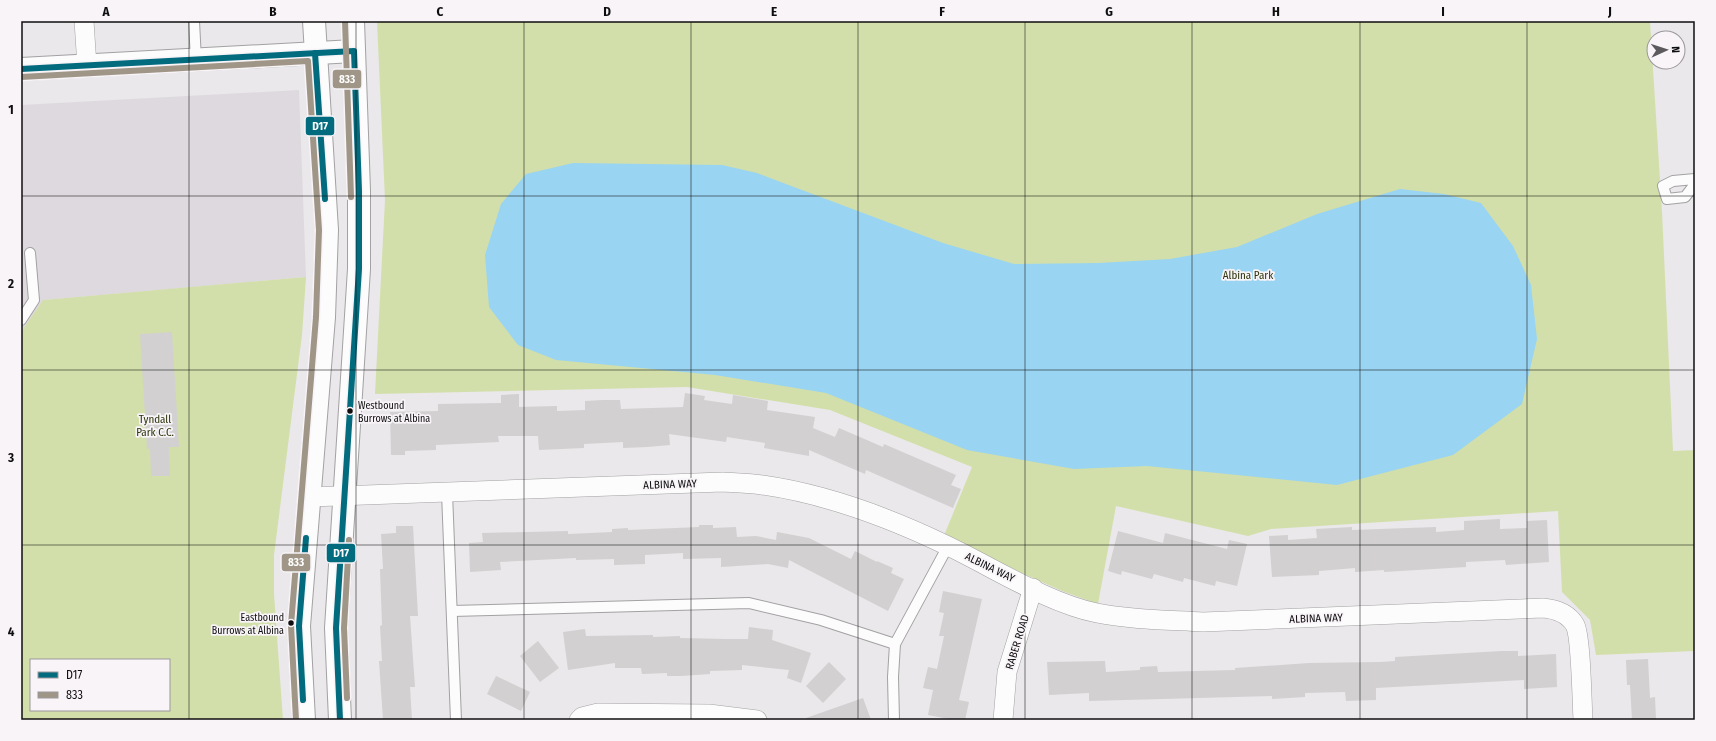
<svg xmlns="http://www.w3.org/2000/svg" width="1716" height="741" font-family="'Fira Sans Condensed',sans-serif">
<style>
.built{fill:#ded9de}
.green{fill:#d2dfaa;fill-rule:evenodd}
.water{fill:#99d4f2}
.building{fill:#d2d0d0}
.lines{fill:none;stroke-linecap:round;stroke-linejoin:round}
.lane-casing{stroke:#a3a1a3;stroke-width:12}
.street-casing{stroke:#a3a1a3;stroke-width:20}
.secondary-casing{stroke:#a3a1a3;stroke-width:24}
.lane{stroke:#fcfcfc;stroke-width:10}
.street{stroke:#fcfcfc;stroke-width:19}
.secondary{stroke:#fcfcfc;stroke-width:22}
.bus-1-casing{stroke:#f8f4f8;stroke-width:9}
.bus-2-casing{stroke:#f8f4f8;stroke-width:9}
.bus-1{stroke:#026c7e;stroke-width:6}
.bus-2{stroke:#9f9688;stroke-width:6}
.grid{fill:none;stroke:#0f0e0f;stroke-width:1;stroke-opacity:0.55}
.bus-dot{fill:#0f0e0f;stroke:#f8f4f8;stroke-width:1.5}
.labels{text-anchor:middle;stroke-width:3.5;stroke-linejoin:round;paint-order:stroke}
.bus-label{font-size:10px;fill:#0f0e0f;stroke:#f8f4f8;text-anchor:start}
.park-label{font-size:11px;fill:#2c350b;stroke:#f8f4f8}
.street-label{font-size:11px;fill:#0f0e0f;stroke:#f8f4f8}
.line-badge{stroke:#f8f4f8;stroke-width:1.5}
.badge-label{font-size:11px;text-anchor:middle;font-weight:bold;fill:#fff}
.neatline{fill:none;stroke:#0f0e0f;stroke-width:1.5}
.grid-label{font-size:13px;text-anchor:middle;font-weight:bold;fill:#0f0e0f}
</style>
<rect width="100%" height="100%" fill="#eae8ea"/>
<path class="built" d="M 299,90 L 306,277 L 44,300 L 21,332 L 21,105 Z"/>
<g class="green">
<path d="M 377,21 L 1650,21 L 1662,212 L 1673,451 L 1695,450 L 1695,651 L 1596,655 L 1590,620 L 1562,592 L 1558,511 L 1271,529 L 1248,536 L 1116,506 L 1098,604 L 1062,591 L 1024,574 L 941,543 L 972,467 L 830,410 L 687,387 L 375,394 L 385,200 Z"/>
<path d="M 306,277 L 302,335 L 274,555 L 274,594 L 283,720 L 21,720 L 21,332 L 43,300 ZM 31,660 L 169,660 L 169,710 L 31,710 Z"/>
</g>
<path class="water" d="M 573,163 L 722,165 L 757,173 L 943,243 L 1014,264 L 1098,263 L 1170,259 L 1237,247 L 1317,214 L 1400,189 L 1444,194 L 1481,203 L 1513,246 L 1531,285 L 1537,339 L 1522,404 L 1453,455 L 1337,485 L 1147,466 L 1074,469 L 967,450 L 826,393 L 715,375 L 556,360 L 518,345 L 489,307 L 485,255 L 501,204 L 526,174 Z"/>
<g class="building">
<path d="M 172,332 L 179,447 L 169,447 L 170,476 L 151,476 L 150,449 L 147,449 L 140,334 Z"/>
<path d="M 685,393 L 705,396 L 704,400 L 732,404 L 733,395 L 768,401 L 767,410 L 815,417 L 813,428 L 835,437 L 839,428 L 883,447 L 884,444 L 956,475 L 951,485 L 961,489 L 953,508 L 866,470 L 865,474 L 809,450 L 809,456 L 764,448 L 765,443 L 727,437 L 726,442 L 669,434 L 670,445 L 647,447 L 623,448 L 623,442 L 584,444 L 584,448 L 539,450 L 538,436 L 498,436 L 499,442 L 436,445 L 436,450 L 405,451 L 405,455 L 391,455 L 390,412 L 438,411 L 438,404 L 501,403 L 501,395 L 519,394 L 519,407 L 557,406 L 557,411 L 585,410 L 585,401 L 603,400 L 620,400 L 621,409 L 683,407 Z"/>
<path d="M 1500,519 L 1500,529 L 1527,528 L 1527,521 L 1547,520 L 1549,562 L 1506,565 L 1505,560 L 1486,561 L 1466,562 L 1466,567 L 1384,572 L 1384,570 L 1355,572 L 1355,568 L 1319,571 L 1319,575 L 1272,577 L 1269,536 L 1288,535 L 1288,540 L 1317,538 L 1316,529 L 1352,527 L 1352,530 L 1436,527 L 1436,532 L 1464,530 L 1464,521 Z"/>
<path d="M 699,525 L 713,525 L 713,528 L 736,527 L 737,537 L 756,536 L 776,540 L 777,532 L 809,538 L 851,559 L 855,551 L 877,562 L 877,561 L 893,568 L 891,573 L 904,579 L 888,611 L 789,560 L 788,568 L 768,564 L 721,567 L 721,558 L 683,559 L 683,553 L 645,555 L 645,564 L 614,565 L 614,559 L 576,560 L 576,558 L 500,562 L 501,570 L 470,572 L 469,543 L 483,542 L 482,533 L 568,531 L 568,534 L 612,532 L 612,529 L 628,528 L 628,530 L 699,527 Z"/>
<path d="M 396,526 L 413,526 L 418,616 L 410,616 L 415,687 L 410,687 L 412,720 L 383,720 L 379,661 L 382,661 L 380,626 L 382,625 L 380,569 L 383,569 L 381,534 L 396,533 Z"/>
<path d="M 1118,531 L 1163,543 L 1165,533 L 1227,549 L 1229,540 L 1247,544 L 1237,586 L 1216,581 L 1215,586 L 1184,578 L 1183,582 L 1154,574 L 1152,579 L 1122,571 L 1121,575 L 1108,571 Z"/>
<path d="M 943,591 L 982,599 L 959,700 L 969,702 L 965,720 L 954,720 L 928,715 L 933,690 L 923,688 L 928,667 L 937,669 L 944,636 L 939,636 L 944,613 L 939,612 Z"/>
<path d="M 749,627 L 773,630 L 772,640 L 811,653 L 801,683 L 787,678 L 789,670 L 742,665 L 742,670 L 710,671 L 710,674 L 681,676 L 667,676 L 667,673 L 642,674 L 641,668 L 615,668 L 615,663 L 568,670 L 563,632 L 585,629 L 586,636 L 653,635 L 653,637 L 680,636 L 680,638 L 727,639 L 748,639 Z"/>
<path d="M 538,641 L 559,668 L 540,682 L 520,656 Z"/>
<path d="M 1502,651 L 1518,651 L 1518,656 L 1556,654 L 1557,687 L 1524,689 L 1524,680 L 1376,688 L 1376,700 L 1346,701 L 1345,692 L 1305,693 L 1305,697 L 1272,699 L 1272,696 L 1089,701 L 1089,693 L 1049,695 L 1047,662 L 1105,661 L 1106,672 L 1140,670 L 1140,667 L 1157,666 L 1158,672 L 1235,670 L 1235,668 L 1309,663 L 1380,662 L 1395,661 L 1395,657 Z"/>
<path d="M 1648,659 L 1650,698 L 1655,697 L 1656,720 L 1632,720 L 1630,685 L 1627,685 L 1626,660 Z"/>
<path d="M 829,662 L 846,679 L 823,703 L 806,686 Z"/>
<path d="M 496,676 L 530,692 L 521,711 L 487,694 Z"/>
<path d="M 863,698 L 871,720 L 807,720 L 806,718 Z"/>
</g>
<g class="lines">
<g class="lane-casing">
<g id="lane">
<path d="M 194,21 L 196,60"/>
<path d="M 1695,179 L 1673,181 L 1663,186 L 1667,199 L 1685,197 L 1695,184"/>
<path d="M 21,320 L 34,300 L 30,253"/>
<path d="M 447,493 L 456,720"/>
<path d="M 452,611 L 749,603 L 821,620 L 895,644"/>
<path d="M 894,720 L 893,677 L 895,644 L 948,546"/>
</g>
</g>
<g class="street-casing">
<g id="street">
<path d="M 84,21 L 87,66"/>
<path d="M 310,497 L 723,482 C 736,483 749,483 762,485 C 826,494 890,518 948,546 C 994,568 1048,603 1097,613 C 1132,620 1168,620 1203,622 L 1543,608 C 1554,609 1568,613 1575,625 C 1581,636 1582,703 1583,720"/>
<path d="M 579,720 L 582,717 L 598,713 L 709,714 L 757,720"/>
<path d="M 1003,720 L 1007,672 L 1033,588"/>
</g>
</g>
<g class="secondary-casing">
<g id="secondary">
<path d="M 21,69 L 354,51"/>
<path d="M 304,720 L 299,626 L 324,317 L 327,230 L 314,21"/>
<path d="M 340,720 L 336,628 L 359,269 L 359,191 L 353,21"/>
</g>
</g>
<use href="#lane" class="lane"/>
<use href="#street" class="street"/>
<use href="#secondary" class="secondary"/>
<g class="bus-1-casing">
<g id="bus-1">
<path d="M 315,53 L 325,199"/>
<path d="M 21,69 L 354,51 L 359,191 L 359,269 L 336,628 L 340,720"/>
<path d="M 303,700 L 299,626 L 306,538"/>
</g>
</g>
<g class="bus-2-casing">
<g id="bus-2">
<path d="M 345,21 L 351,197"/>
<path d="M 21,77 L 308,61 L 319,230 L 316,317 L 291,625 L 296,720"/>
<path d="M 347,698 L 344,628 L 349,540"/>
</g>
</g>
<use href="#bus-1" class="bus-1"/>
<use href="#bus-2" class="bus-2"/>
</g>
<path class="grid" d="M 189,21 L 189,720M 356,21 L 356,720M 524,21 L 524,720M 691,21 L 691,720M 858,21 L 858,720M 1025,21 L 1025,720M 1192,21 L 1192,720M 1360,21 L 1360,720M 1527,21 L 1527,720M 21,196 L 1695,196M 21,370 L 1695,370M 21,545 L 1695,545"/>
<g class="bus-dot">
<circle cx="350" cy="411" r="3.5"/>
<circle cx="291" cy="623" r="3.5"/>
</g>
<g class="labels">
<g class="bus-label">
<text x="358" y="409">Westbound<tspan x="358" dy="13">Burrows at Albina</tspan></text>
<text x="284" y="621" text-anchor="end">Eastbound<tspan x="284" dy="13">Burrows at Albina</tspan></text>
</g>
<g class="park-label">
<text x="1248" y="279">Albina Park</text>
<text x="155" y="423">Tyndall<tspan x="155" dy="13">Park C.C.</tspan></text>
</g>
<g class="street-label">
<text transform="translate(670 484) rotate(-2)" y="4">ALBINA WAY</text>
<text transform="translate(990 567) rotate(26)" y="4">ALBINA WAY</text>
<text transform="translate(1316 618) rotate(-2)" y="4">ALBINA WAY</text>
<text transform="translate(1017 642) rotate(-73)" y="4">RABER ROAD</text>
</g>
</g>
<g class="line-badge">
<rect x="332" y="69" width="30" height="20" rx="4" fill="#9f9688"/>
<rect x="305" y="116" width="30" height="20" rx="4" fill="#026c7e"/>
<rect x="326" y="543" width="30" height="20" rx="4" fill="#026c7e"/>
<rect x="281" y="553" width="30" height="19" rx="4" fill="#9f9688"/>
</g>
<g class="badge-label">
<text x="347" y="83">833</text>
<text x="320" y="130">D17</text>
<text x="341" y="557">D17</text>
<text x="296" y="566">833</text>
</g>
<rect width="1716" height="741" fill="none" stroke="#f8f4f8" stroke-width="44"/>
<rect x="30" y="659" width="140" height="52" fill="#f8f4f8" stroke="#9b989b"/>
<rect x="38" y="672" width="20" height="6" fill="#026c7e" stroke="#9b989b"/>
<text x="66" y="679" font-size="12" fill="#0f0e0f">D17</text>
<rect x="38" y="692" width="20" height="6" fill="#9f9688" stroke="#9b989b"/>
<text x="66" y="699" font-size="12" fill="#0f0e0f">833</text>
<g transform="translate(1666 50) rotate(87)"><circle r="19" fill="#f8f4f8" stroke="#9b989b"/>
<path d="M0-3L7 15L0 10L-7 15Z" fill="#5c5a5c"/>
<text y="-6" font-size="11" font-weight="bold" text-anchor="middle" fill="#0f0e0f">N</text>
</g>
<rect x="22" y="22" width="1672" height="697" class="neatline"/>
<g class="grid-label">
<text x="106" y="16">A</text>
<text x="273" y="16">B</text>
<text x="440" y="16">C</text>
<text x="607" y="16">D</text>
<text x="774" y="16">E</text>
<text x="942" y="16">F</text>
<text x="1109" y="16">G</text>
<text x="1276" y="16">H</text>
<text x="1443" y="16">I</text>
<text x="1610" y="16">J</text>
<text x="11" y="114">1</text>
<text x="11" y="288">2</text>
<text x="11" y="462">3</text>
<text x="11" y="636">4</text>
</g>
</svg>
